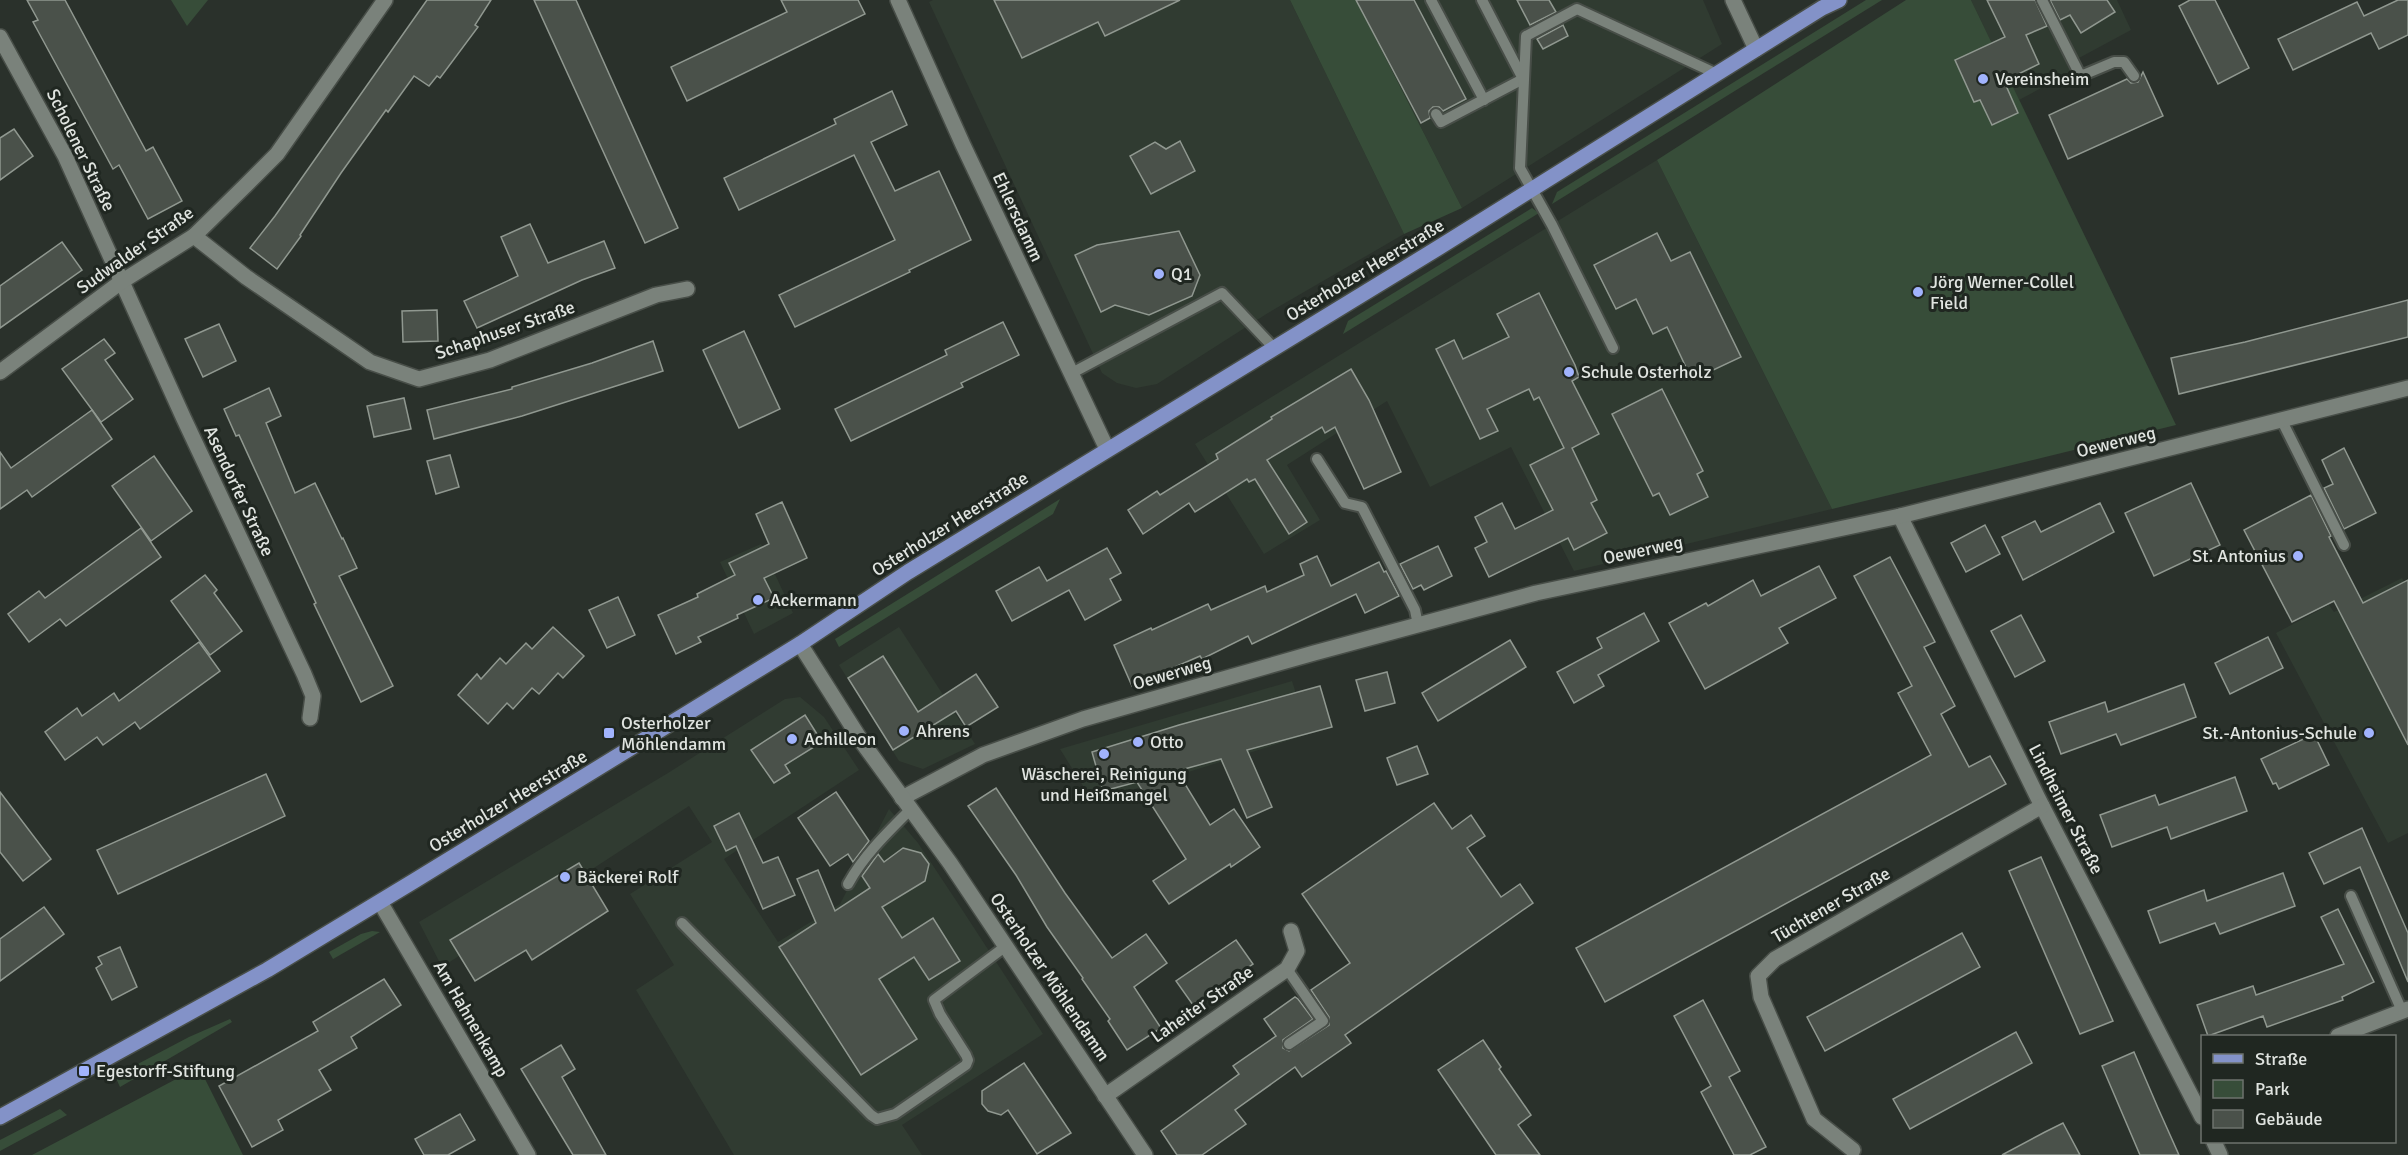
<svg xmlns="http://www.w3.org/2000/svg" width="2408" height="1155" font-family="Signika,sans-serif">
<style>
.built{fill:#303b31}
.green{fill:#374d39}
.building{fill:#4a514a;stroke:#909890;stroke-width:1.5}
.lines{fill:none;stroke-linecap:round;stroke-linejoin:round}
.service-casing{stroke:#484e48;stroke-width:14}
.minor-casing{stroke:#484e48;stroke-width:18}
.tertiary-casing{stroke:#484e48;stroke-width:18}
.secondary-casing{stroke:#484e48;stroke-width:18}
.primary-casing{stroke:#484e48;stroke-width:18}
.service{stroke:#7a827b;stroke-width:10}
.minor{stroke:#7a827b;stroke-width:15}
.tertiary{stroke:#7a827b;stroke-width:15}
.secondary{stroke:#7a827b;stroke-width:15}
.primary{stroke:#8392c8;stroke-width:15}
.poi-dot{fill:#a1b3fd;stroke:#202721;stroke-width:2}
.labels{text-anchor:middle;stroke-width:6;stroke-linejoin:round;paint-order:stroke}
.poi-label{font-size:18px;fill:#e0e4e0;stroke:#202721;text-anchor:start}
.street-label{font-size:18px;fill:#e0e4e0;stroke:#202721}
</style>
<rect width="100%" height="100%" fill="#2a312b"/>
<g class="built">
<path d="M 933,0 L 1290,0 L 1404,234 L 1268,313 L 1157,384 L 1136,388 L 1117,383 L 1102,373 L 929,2 Z"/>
<path d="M 1356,0 L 1703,0 L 1722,44 L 1462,208 Z"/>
<path d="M 1971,0 L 2117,0 L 2131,30 L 2079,58 L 2067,74 L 2019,100 Z"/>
<path d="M 1657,160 L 1832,509 L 1574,571 L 1511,447 L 1430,487 L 1387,401 L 1287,465 L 1320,520 L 1264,554 L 1195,444 Z"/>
<path d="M 761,544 L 793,613 L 754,634 L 720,562 Z"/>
<path d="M 2402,578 L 2408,590 L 2408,833 L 2388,843 L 2276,633 L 2329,605 L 2334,612 Z"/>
<path d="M 899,627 L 975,744 L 923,769 L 899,761 L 839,665 Z"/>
<path d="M 1292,681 L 1309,734 L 1093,802 L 1060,749 Z"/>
<path d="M 800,697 L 824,717 L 859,770 L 724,859 L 778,942 L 840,904 L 889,809 L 918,843 L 963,911 L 1043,1034 L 902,1125 L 922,1155 L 734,1155 L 636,990 L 674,965 L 630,894 L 712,842 L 689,806 L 442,967 L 419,922 L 668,773 L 785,699 Z"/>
</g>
<g class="green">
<path d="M 171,0 L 208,0 L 187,26 Z"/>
<path d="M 1290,0 L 1356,0 L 1462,208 L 1404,234 Z"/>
<path d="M 1866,0 L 1882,0 L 1552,204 L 1557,192 Z"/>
<path d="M 1906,0 L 1971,0 L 2176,425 L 1832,509 L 1657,160 Z"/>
<path d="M 1532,208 L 1539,213 L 1343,334 L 1348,321 Z"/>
<path d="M 1060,499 L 1053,514 L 839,647 L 835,639 Z"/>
<path d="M 372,931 L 380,932 L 333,959 L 329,952 L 361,934 Z"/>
<path d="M 230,1019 L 232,1022 L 120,1087 L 115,1076 L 189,1037 Z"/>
<path d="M 199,1067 L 243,1155 L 32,1155 Z"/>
<path d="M 60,1109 L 67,1115 L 0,1151 L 0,1140 Z"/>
</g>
<g class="building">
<path d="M 27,0 L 65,0 L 146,151 L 153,147 L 182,201 L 148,219 L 119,165 L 113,169 L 33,22 L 38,20 Z"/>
<path d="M 427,0 L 491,0 L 475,25 L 478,27 L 440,78 L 437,76 L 429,86 L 414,76 L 388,112 L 386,110 L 341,173 L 300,235 L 301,236 L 277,269 L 250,248 L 275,216 Z"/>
<path d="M 534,0 L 576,0 L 678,228 L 645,243 Z"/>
<path d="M 781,0 L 858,0 L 865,14 L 687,101 L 671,67 L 787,12 Z"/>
<path d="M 994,0 L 1180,0 L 1105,36 L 1098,22 L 1022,58 Z"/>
<path d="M 1356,0 L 1414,0 L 1466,99 L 1443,111 L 1439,107 L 1433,107 L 1429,111 L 1430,118 L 1421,123 Z"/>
<path d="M 1517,0 L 1549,0 L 1556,12 L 1530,25 Z"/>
<path d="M 1987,0 L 2035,0 L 2047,26 L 2026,35 L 2039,64 L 2004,81 L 2018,113 L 1992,125 L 1980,100 L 1974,102 L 1955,60 L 2005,37 Z"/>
<path d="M 2050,0 L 2107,0 L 2115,12 L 2081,33 L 2070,15 L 2060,20 Z"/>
<path d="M 2190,0 L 2215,0 L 2249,68 L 2218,84 L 2179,6 Z"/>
<path d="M 2398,0 L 2408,0 L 2408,35 L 2379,49 L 2371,33 L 2293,70 L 2278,39 L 2357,2 L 2364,16 Z"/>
<path d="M 1563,25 L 1568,36 L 1543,49 L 1537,39 Z"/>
<path d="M 2143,72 L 2163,116 L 2068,159 L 2049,115 L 2127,79 L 2131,83 L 2138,82 Z"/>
<path d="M 892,91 L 907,125 L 871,142 L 895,191 L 939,171 L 971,240 L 909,270 L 910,272 L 795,327 L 779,295 L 895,240 L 854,155 L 739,210 L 724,178 L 836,124 L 834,119 Z"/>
<path d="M 14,129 L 33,156 L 0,180 L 0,138 Z"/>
<path d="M 1180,141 L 1195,171 L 1151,194 L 1130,156 L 1155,142 L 1166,149 Z"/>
<path d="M 530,224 L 548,263 L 604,241 L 615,268 L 582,280 L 477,328 L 464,301 L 518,276 L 501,237 Z"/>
<path d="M 1179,231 L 1200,275 L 1192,296 L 1149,315 L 1115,305 L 1101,312 L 1075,255 L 1097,245 Z"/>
<path d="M 1657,233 L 1671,261 L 1690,252 L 1741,357 L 1692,380 L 1667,327 L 1653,334 L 1636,299 L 1616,309 L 1594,265 Z"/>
<path d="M 62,242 L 82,270 L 0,328 L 0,286 Z"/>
<path d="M 1539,293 L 1575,365 L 1579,377 L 1572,381 L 1599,434 L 1572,448 L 1597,500 L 1591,503 L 1607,533 L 1574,550 L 1568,538 L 1489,577 L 1475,548 L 1487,542 L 1475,517 L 1502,503 L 1515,529 L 1553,510 L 1530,465 L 1564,448 L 1539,397 L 1534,400 L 1529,389 L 1487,409 L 1498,431 L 1480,439 L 1436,349 L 1454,340 L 1463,359 L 1509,337 L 1497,314 Z"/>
<path d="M 2408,300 L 2408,337 L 2179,394 L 2171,358 L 2245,342 Z"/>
<path d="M 437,310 L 438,341 L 403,342 L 402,311 Z"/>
<path d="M 1003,322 L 1019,355 L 961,383 L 963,387 L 851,441 L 835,409 L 947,355 L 945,350 Z"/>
<path d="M 219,324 L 236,361 L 203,377 L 185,339 Z"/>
<path d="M 744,331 L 780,409 L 739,428 L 703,350 Z"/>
<path d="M 104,339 L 115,353 L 105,360 L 133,399 L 101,422 L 62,369 Z"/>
<path d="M 653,341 L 663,371 L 522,416 L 434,439 L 427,410 L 512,389 L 512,387 L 592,363 Z"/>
<path d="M 1351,369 L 1369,400 L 1401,472 L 1364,489 L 1335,427 L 1325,433 L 1322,427 L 1267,460 L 1307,522 L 1289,534 L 1255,479 L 1249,482 L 1247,479 L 1195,512 L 1189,503 L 1143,534 L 1128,510 L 1157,491 L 1160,495 L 1218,459 L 1216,454 L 1272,419 L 1271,417 Z"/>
<path d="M 269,388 L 281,416 L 266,423 L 295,493 L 315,483 L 342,539 L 343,538 L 357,568 L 339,576 L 393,686 L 361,702 L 314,604 L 316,603 L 239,435 L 236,436 L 224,409 Z"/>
<path d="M 1662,389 L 1703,471 L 1697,474 L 1708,497 L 1670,515 L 1659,493 L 1653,496 L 1612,414 Z"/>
<path d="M 404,398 L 411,429 L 374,437 L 367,406 Z"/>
<path d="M 92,410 L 112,439 L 32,497 L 27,490 L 0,509 L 0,452 L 11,468 Z"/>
<path d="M 2344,448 L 2376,513 L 2344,529 L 2324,488 L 2333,484 L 2322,460 Z"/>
<path d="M 450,455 L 459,487 L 436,494 L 427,461 Z"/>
<path d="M 154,456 L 192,511 L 151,541 L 112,486 Z"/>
<path d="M 2191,483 L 2220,545 L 2154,576 L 2125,513 Z"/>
<path d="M 2311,495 L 2331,536 L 2329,537 L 2363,603 L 2408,580 L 2408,745 L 2334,601 L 2292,622 L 2244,530 Z"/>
<path d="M 782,502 L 807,558 L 764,578 L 774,598 L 737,615 L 738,618 L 698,637 L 701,642 L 676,654 L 658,615 L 698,597 L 697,594 L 735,575 L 729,563 L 769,544 L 756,514 Z"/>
<path d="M 2100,503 L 2114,532 L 2023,580 L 2002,537 L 2035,521 L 2041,532 Z"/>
<path d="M 1985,525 L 2000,554 L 1966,572 L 1951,543 Z"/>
<path d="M 141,528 L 161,557 L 66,626 L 60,619 L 29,642 L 8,614 L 39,591 L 45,598 Z"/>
<path d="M 1438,546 L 1452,576 L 1424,590 L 1421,585 L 1413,589 L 1400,564 Z"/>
<path d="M 1107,548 L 1121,573 L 1110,579 L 1121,600 L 1085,620 L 1069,590 L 1012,621 L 996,591 L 1039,567 L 1047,581 Z"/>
<path d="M 1317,556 L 1331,586 L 1379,562 L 1384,572 L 1386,571 L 1399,596 L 1365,613 L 1356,594 L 1252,644 L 1248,636 L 1202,659 L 1200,656 L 1132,686 L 1114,645 L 1151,628 L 1152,630 L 1208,604 L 1211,610 L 1265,586 L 1267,592 L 1304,575 L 1300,564 Z"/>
<path d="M 1890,557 L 1935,642 L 1924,647 L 1955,706 L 1941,714 L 1969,767 L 1990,756 L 2006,784 L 1605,1002 L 1576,948 L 1931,755 L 1898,693 L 1912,686 L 1854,576 Z"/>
<path d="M 1819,566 L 1836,598 L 1779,628 L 1788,643 L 1705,689 L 1669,623 L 1706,603 L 1708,606 L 1753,580 L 1761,596 Z"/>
<path d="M 205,575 L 217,590 L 214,593 L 242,631 L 210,655 L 171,601 Z"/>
<path d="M 618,597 L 635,635 L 607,648 L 589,610 Z"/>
<path d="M 1644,613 L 1659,641 L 1598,675 L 1604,686 L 1574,703 L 1557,672 L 1602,648 L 1597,638 Z"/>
<path d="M 2021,615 L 2045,661 L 2015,677 L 1991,631 Z"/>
<path d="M 553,627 L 584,656 L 563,678 L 558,673 L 539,694 L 532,688 L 513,709 L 507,703 L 488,724 L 458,695 L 477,674 L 481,679 L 500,658 L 506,664 L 526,643 L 532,649 Z"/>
<path d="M 2268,637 L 2283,668 L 2230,694 L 2215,663 Z"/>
<path d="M 1510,640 L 1526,667 L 1438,721 L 1422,693 Z"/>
<path d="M 199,642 L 220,671 L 140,729 L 135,722 L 103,745 L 97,737 L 65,760 L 45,732 L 77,708 L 82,716 L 114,693 L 119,701 Z"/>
<path d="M 883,656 L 918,712 L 976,674 L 998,707 L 966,727 L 956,711 L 893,750 L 848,678 Z"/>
<path d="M 1387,672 L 1395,703 L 1365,711 L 1356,680 Z"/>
<path d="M 2184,684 L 2196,717 L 2121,745 L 2116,734 L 2061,754 L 2049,722 L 2105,702 L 2108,712 Z"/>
<path d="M 1320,686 L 1332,727 L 1247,750 L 1272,807 L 1247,818 L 1221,759 L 1177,771 L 1210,825 L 1234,809 L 1260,847 L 1231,867 L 1230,864 L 1169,904 L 1153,881 L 1186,859 L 1137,782 L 1103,791 L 1092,752 L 1179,725 Z"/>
<path d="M 805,715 L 822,742 L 785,765 L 790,773 L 774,783 L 751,750 Z"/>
<path d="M 2314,734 L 2329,765 L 2279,789 L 2276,783 L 2273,784 L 2261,759 Z"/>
<path d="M 1417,746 L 1428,774 L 1397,785 L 1387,758 Z"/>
<path d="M 266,774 L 285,816 L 118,894 L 97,850 Z"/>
<path d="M 2235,777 L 2247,811 L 2171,839 L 2167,827 L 2112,847 L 2100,815 L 2155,795 L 2159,805 Z"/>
<path d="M 996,788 L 1065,893 L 1112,958 L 1146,934 L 1167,963 L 1134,987 L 1161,1028 L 1127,1050 L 1108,1021 L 1110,1019 L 1082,979 L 1083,978 L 1047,927 L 1016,875 L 968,806 Z"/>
<path d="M 0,792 L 51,859 L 23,881 L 0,852 Z"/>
<path d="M 836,792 L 869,841 L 853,862 L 848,854 L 830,866 L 798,818 Z"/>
<path d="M 1434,803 L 1452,829 L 1471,815 L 1485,836 L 1467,848 L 1501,897 L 1520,884 L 1533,903 L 1345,1035 L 1351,1043 L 1302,1077 L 1295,1067 L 1235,1110 L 1246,1124 L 1202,1155 L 1177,1155 L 1161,1131 L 1239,1074 L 1233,1066 L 1276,1036 L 1264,1019 L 1295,997 L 1298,999 L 1313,1019 L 1283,1040 L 1283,1048 L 1289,1051 L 1329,1025 L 1329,1017 L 1311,990 L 1350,963 L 1302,894 Z"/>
<path d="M 739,813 L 763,863 L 778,857 L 795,895 L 763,909 L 736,846 L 726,851 L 714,826 Z"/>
<path d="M 2362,828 L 2408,933 L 2408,982 L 2360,867 L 2324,884 L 2309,853 Z"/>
<path d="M 903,848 L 921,853 L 929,864 L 925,881 L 882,907 L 902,938 L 933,918 L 960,961 L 929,980 L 914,957 L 879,979 L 917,1039 L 861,1075 L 779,947 L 816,923 L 797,879 L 818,870 L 835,911 L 870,888 L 862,876 L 878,854 L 884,862 Z"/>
<path d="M 2041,857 L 2113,1021 L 2080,1034 L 2009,871 Z"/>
<path d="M 579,863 L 608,911 L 532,960 L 526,950 L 475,981 L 450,940 Z"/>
<path d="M 2283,873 L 2295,906 L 2220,934 L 2215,923 L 2160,943 L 2148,911 L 2204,890 L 2207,901 Z"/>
<path d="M 44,907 L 64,934 L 0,981 L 0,939 Z"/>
<path d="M 2338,909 L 2374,982 L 2342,997 L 2343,1000 L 2267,1027 L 2263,1016 L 2208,1036 L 2197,1005 L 2253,986 L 2256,995 L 2344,964 L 2321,917 Z"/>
<path d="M 1962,933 L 1980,967 L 1825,1051 L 1807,1017 Z"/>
<path d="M 1236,940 L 1253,964 L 1193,1005 L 1176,981 Z"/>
<path d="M 120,947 L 137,987 L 112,1000 L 96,968 L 102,964 L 98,957 Z"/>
<path d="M 384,979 L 401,1005 L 351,1037 L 357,1048 L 319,1070 L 331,1090 L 278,1120 L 283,1130 L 252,1147 L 219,1086 L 318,1031 L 313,1022 Z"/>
<path d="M 1703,1000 L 1740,1071 L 1729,1077 L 1766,1147 L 1750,1155 L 1734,1155 L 1701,1092 L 1711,1086 L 1674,1016 Z"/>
<path d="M 2016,1032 L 2032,1063 L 1910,1129 L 1893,1099 Z"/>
<path d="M 1483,1040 L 1501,1067 L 1499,1069 L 1531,1115 L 1518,1125 L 1540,1155 L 1496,1155 L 1438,1070 Z"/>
<path d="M 561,1045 L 575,1069 L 562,1077 L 606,1155 L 573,1155 L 521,1069 Z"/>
<path d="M 2134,1052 L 2158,1108 L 2179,1155 L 2140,1155 L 2102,1066 Z"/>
<path d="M 1024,1063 L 1071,1133 L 1037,1154 L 1008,1110 L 1001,1115 L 988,1111 L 982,1104 L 982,1091 Z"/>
<path d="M 460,1114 L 475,1140 L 448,1155 L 424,1155 L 415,1139 Z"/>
<path d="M 2063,1123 L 2080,1155 L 2002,1155 L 2045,1132 Z"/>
</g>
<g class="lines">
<g class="service-casing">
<g id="service">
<path d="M 1431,0 L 1484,100"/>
<path d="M 2042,0 L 2079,73 L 2083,75 L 2114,62 L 2124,62 L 2134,76"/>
<path d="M 1436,114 L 1441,122 L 1523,79 L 1482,0"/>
<path d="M 1613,348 L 1552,225 L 1520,168 L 1526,36 L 1577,9 L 1717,74"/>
<path d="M 1072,373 L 1222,293 L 1274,348"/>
<path d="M 2282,421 L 2344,545"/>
<path d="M 1317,459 L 1345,503 L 1362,507 L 1415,610 L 1418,625"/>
<path d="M 848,884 C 864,855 887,833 911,809"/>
<path d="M 2351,896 L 2402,1011"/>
<path d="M 682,923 L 871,1115 L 877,1119 L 895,1114 L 966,1065 L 968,1060 L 966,1055 L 940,1014 L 934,1000 L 1006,946"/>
<path d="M 1287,969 L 1323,1021 L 1289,1044"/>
</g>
</g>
<g class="minor-casing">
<g id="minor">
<path d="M 1733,0 L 1756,49"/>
<path d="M 0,37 L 65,156 L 184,419 L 304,674 L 313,696 L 310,718"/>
<path d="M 194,236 L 246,277 L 370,362 L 419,379 L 490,360 L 656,295 L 687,289"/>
<path d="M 0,372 L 121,282 L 194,236 L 245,186 L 277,154 L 385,0"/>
<path d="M 1900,516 L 2038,798 L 2202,1117"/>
<path d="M 902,798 L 983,755 L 1083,719 L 1314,653 L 1536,593 L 1900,516 L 2408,388"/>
<path d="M 380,902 L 528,1155"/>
<path d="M 2338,1036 L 2408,1009"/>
<path d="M 1105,1096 L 1287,969 L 1297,951 L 1291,931"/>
<path d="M 2214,1142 L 2220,1155"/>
<path d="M 1853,1150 L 1814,1119 L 1761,997 L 1758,976 L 1775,959 L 2042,806"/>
</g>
</g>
<g class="tertiary-casing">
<path id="tertiary" d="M 898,0 L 963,145 L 1107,449"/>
</g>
<g class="secondary-casing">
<path id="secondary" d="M 800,644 L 862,742 L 950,863 L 1145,1155"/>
</g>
<g class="primary-casing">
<path id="primary" d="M 0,1117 L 267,970 L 414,881 L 800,644 L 908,572 L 1438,248 L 1822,8 L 1839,0"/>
</g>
<use href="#service" class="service"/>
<use href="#minor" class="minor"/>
<use href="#tertiary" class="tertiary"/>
<use href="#secondary" class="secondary"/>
<use href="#primary" class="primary"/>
</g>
<g class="poi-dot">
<circle cx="1983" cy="79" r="6"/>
<circle cx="1159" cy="274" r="6"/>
<circle cx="1918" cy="292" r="6"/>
<circle cx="1569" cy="372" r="6"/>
<circle cx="2298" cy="556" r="6"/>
<circle cx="758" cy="600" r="6"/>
<circle cx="904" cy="731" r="6"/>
<rect x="603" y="727" width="12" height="12" rx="3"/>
<circle cx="2369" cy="733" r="6"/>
<circle cx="792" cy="739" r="6"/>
<circle cx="1138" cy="742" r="6"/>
<circle cx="1104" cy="754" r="6"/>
<circle cx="565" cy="877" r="6"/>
<rect x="78" y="1065" width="12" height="12" rx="3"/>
</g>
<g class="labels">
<g class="poi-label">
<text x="1995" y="85">Vereinsheim</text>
<text x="1171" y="280">Q1</text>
<text x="1930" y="288">Jörg Werner-Collel<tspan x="1930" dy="21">Field</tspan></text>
<text x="1581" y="378">Schule Osterholz</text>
<text x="2286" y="562" text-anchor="end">St. Antonius</text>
<text x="770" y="606">Ackermann</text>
<text x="621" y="729">Osterholzer<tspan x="621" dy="21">Möhlendamm</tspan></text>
<text x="916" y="737">Ahrens</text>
<text x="2357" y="739" text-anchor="end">St.-Antonius-Schule</text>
<text x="804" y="745">Achilleon</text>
<text x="1150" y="748">Otto</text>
<text x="1104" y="780" text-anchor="middle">Wäscherei, Reinigung<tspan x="1104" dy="21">und Heißmangel</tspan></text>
<text x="577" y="883">Bäckerei Rolf</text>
<text x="96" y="1077">Egestorff-Stiftung</text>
</g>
<g class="street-label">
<text transform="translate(81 150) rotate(64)" y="6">Scholener Straße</text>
<text transform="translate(1018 217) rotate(65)" y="6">Ehlersdamm</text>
<text transform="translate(135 250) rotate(-35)" y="6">Sudwalder Straße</text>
<text transform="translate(1365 270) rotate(-31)" y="6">Osterholzer Heerstraße</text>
<text transform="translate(505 330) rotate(-19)" y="6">Schaphuser Straße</text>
<text transform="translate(2116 442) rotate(-14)" y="6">Oewerweg</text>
<text transform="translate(239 491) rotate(65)" y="6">Asendorfer Straße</text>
<text transform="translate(950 524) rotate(-32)" y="6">Osterholzer Heerstraße</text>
<text transform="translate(1643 550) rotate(-12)" y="6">Oewerweg</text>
<text transform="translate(1172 673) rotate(-16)" y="6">Oewerweg</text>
<text transform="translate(508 801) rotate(-31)" y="6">Osterholzer Heerstraße</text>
<text transform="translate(2066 809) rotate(63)" y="6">Lindheimer Straße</text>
<text transform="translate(1831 905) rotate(-30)" y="6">Tüchtener Straße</text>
<text transform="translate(1050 977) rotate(56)" y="6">Osterholzer Möhlendamm</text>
<text transform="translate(1202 1004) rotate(-35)" y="6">Laheiter Straße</text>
<text transform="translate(471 1019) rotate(60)" y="6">Am Hahnenkamp</text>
</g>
</g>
<rect x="2201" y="1035" width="195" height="108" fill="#202721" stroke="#6d736d" stroke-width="1.5"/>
<rect x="2213" y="1054" width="30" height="9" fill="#8392c8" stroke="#6d736d" stroke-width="1.5"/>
<text x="2255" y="1065" font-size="18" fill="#e0e4e0">Straße</text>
<rect x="2213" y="1080" width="30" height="18" fill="#374d39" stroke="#6d736d" stroke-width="1.5"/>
<text x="2255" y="1095" font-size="18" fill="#e0e4e0">Park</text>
<rect x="2213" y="1110" width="30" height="18" fill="#4a514a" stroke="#6d736d" stroke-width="1.5"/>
<text x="2255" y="1125" font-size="18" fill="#e0e4e0">Gebäude</text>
</svg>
